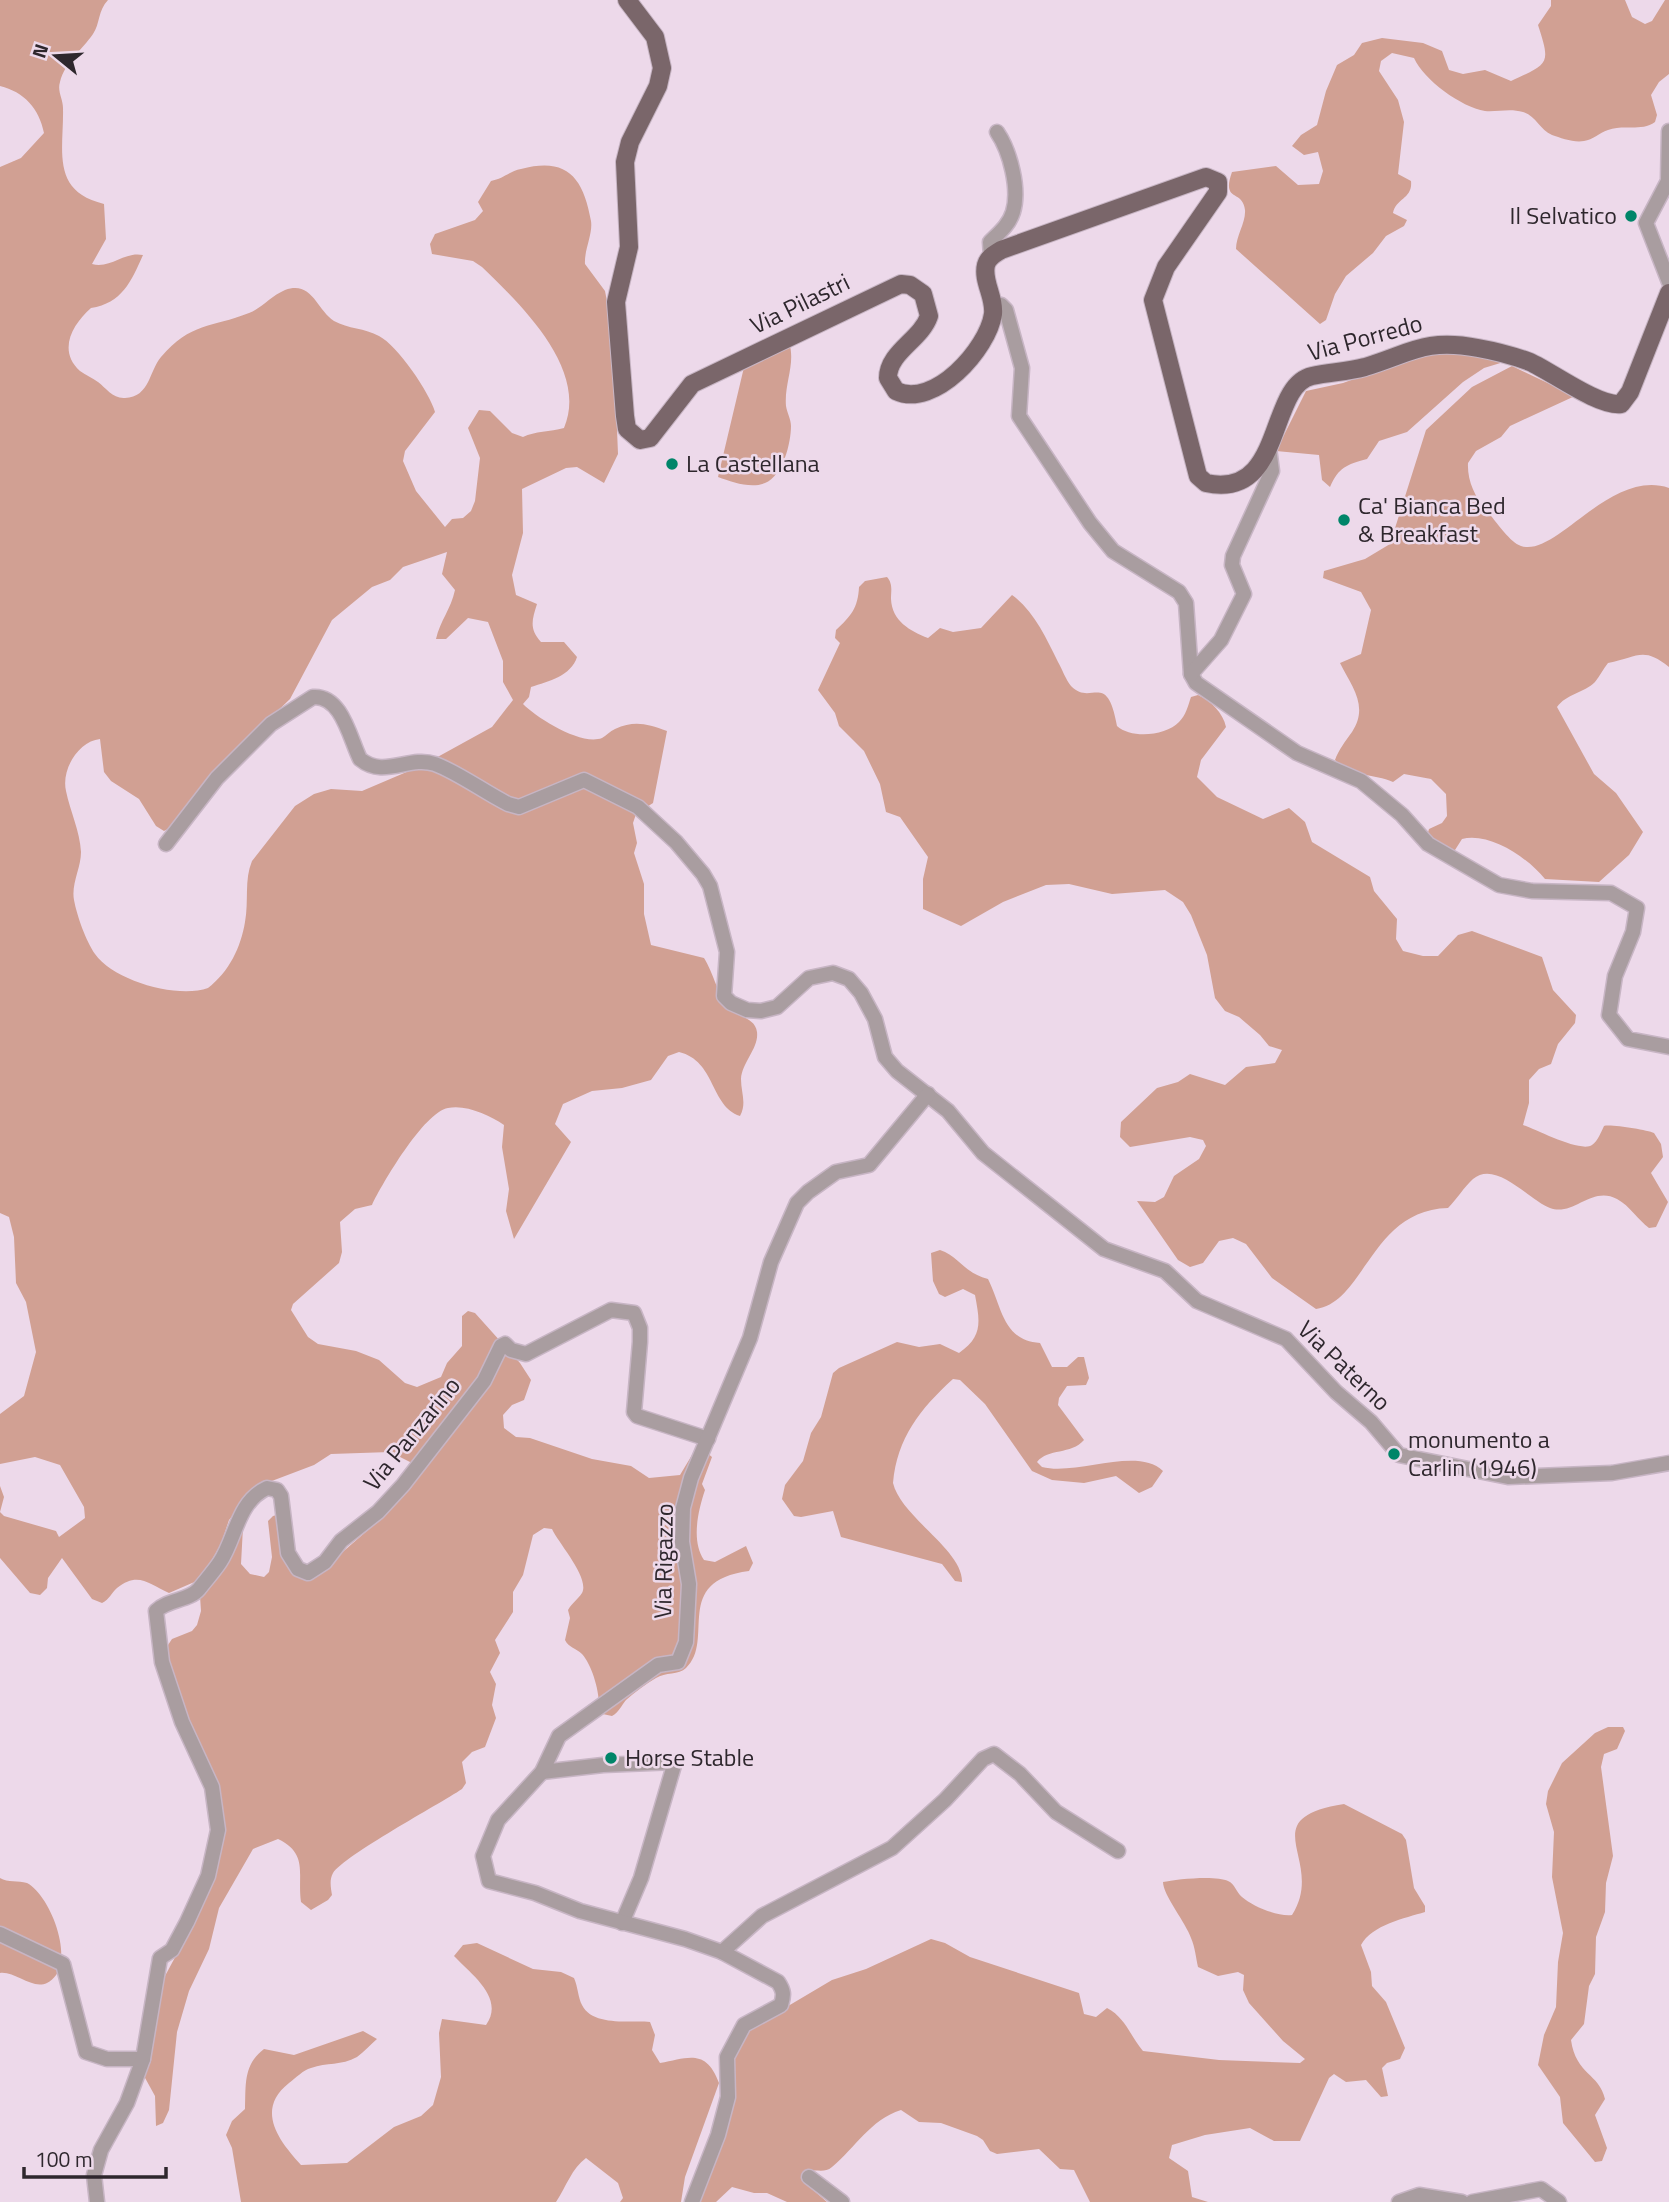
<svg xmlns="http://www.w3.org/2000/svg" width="1669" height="2202" font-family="'Titillium Web',sans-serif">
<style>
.green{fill:#d1a093;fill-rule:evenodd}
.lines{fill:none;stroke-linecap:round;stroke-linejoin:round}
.minor-casing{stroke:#c7b5c4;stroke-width:17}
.major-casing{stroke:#c7b5c4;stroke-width:20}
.minor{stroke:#a99da0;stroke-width:14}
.major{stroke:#7a666a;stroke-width:18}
.poi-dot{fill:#008569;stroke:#edd9ea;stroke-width:2.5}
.labels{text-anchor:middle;stroke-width:5;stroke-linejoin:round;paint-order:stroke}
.poi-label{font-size:24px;fill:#2e272d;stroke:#edd9ea;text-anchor:start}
.street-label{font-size:24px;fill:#2e272d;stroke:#edd9ea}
</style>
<rect width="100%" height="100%" fill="#edd9ea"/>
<g class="green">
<path d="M 0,0 L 108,0 C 98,10 100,24 93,34 C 82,50 65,62 60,82 C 57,91 63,99 63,108 C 64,150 50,191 104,204 L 106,239 L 92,264 C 111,269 124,251 143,255 C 131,282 122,303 91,308 C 73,324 57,350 80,371 C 85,375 93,378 98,382 C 106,388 113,399 125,398 C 150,397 149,371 161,357 C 191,322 211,328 249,313 C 262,308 271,296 285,290 C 312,280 317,310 334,321 C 348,329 365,328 379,336 C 397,345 430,393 435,412 L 405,451 L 403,461 L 416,491 L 445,527 L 452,519 L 463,518 L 471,511 L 475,501 L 480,458 L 468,428 L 479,410 L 490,411 L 512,433 L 523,437 C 535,431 550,432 564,428 C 589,369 520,304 482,267 L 473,261 L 432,254 L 430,244 L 435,234 L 475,220 L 483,211 L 478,202 L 491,181 C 503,179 510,171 521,169 C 567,157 583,177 591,221 C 593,234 584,250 585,264 L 605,291 L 613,332 L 618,454 L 604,483 L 577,467 L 566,468 L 522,489 L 523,533 L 512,575 L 516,595 L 537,604 C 532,620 529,629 541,642 L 564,642 L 577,657 C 571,676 549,681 531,687 L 529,697 L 523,704 C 537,718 581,746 602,738 C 606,736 610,731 615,729 C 635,720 647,724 667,731 L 653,803 L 636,814 L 633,823 L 637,843 L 634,853 L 644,884 L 644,914 L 651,945 L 704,958 C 713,972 719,998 729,1008 C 737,1017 755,1017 757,1032 C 759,1048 742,1062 741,1079 C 741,1093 747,1103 740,1116 C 710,1106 716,1061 679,1052 L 668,1056 L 651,1080 L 622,1088 L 592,1091 L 563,1104 L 555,1124 L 571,1142 L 514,1239 L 506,1211 L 509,1189 L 502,1147 L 504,1125 C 490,1115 465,1104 448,1108 C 424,1112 382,1184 372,1205 L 355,1209 L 340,1222 L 342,1252 L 339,1263 L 293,1304 L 291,1310 L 308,1337 L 318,1344 L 356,1351 L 379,1360 L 405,1383 L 417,1387 L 441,1377 L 447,1363 L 462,1346 L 462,1316 L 468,1311 L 475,1313 L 520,1363 L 531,1380 L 524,1400 L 512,1405 L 503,1415 L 504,1428 L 516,1437 L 530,1438 L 592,1459 L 631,1466 L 649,1478 L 680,1475 L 692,1455 L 706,1452 L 712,1457 L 702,1484 L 705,1490 C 698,1511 691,1541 704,1560 L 715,1562 L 746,1546 L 753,1563 L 749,1571 C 671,1581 716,1640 686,1668 C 679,1675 665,1672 656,1678 C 646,1684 635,1692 626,1700 C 621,1706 619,1712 612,1716 L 598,1713 C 602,1699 593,1666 582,1654 C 576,1648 569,1648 565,1640 L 570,1618 L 568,1610 C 572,1603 578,1599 582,1593 C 590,1578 559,1544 552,1529 L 544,1528 L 533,1535 L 523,1575 L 513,1592 L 513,1612 L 495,1640 L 500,1653 L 490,1672 L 496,1684 L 492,1705 L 496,1718 L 485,1747 L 472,1752 L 462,1762 L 466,1783 L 462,1789 C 438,1805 345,1855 333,1873 C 329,1880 331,1888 332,1895 L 328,1900 L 311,1910 L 301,1902 C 297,1874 309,1854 278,1839 L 253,1849 L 219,1908 L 209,1949 L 189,1991 L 177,2032 L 169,2110 L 163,2123 L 156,2126 L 155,2096 L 144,2076 L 165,1976 L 201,1909 L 216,1869 L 222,1836 L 222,1803 L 192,1735 L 167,1661 L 168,1645 L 172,1639 L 192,1631 L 197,1625 L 201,1611 L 200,1596 L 243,1527 L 241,1564 L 250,1574 L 264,1577 L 269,1572 L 272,1557 L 268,1521 L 273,1516 L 280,1514 L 284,1557 L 315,1576 L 376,1523 L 411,1488 L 422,1468 L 390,1452 L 331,1454 L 314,1465 L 256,1487 L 229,1520 L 221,1544 L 206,1570 L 199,1580 L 169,1593 C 149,1584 138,1571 117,1588 C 111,1593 110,1599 102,1603 L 92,1599 L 62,1558 L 48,1578 L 47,1588 L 40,1595 L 30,1593 L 0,1558 L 0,1486 L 4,1497 L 0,1512 L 4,1516 L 56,1531 L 59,1537 L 85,1518 L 84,1507 L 60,1465 L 35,1457 L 0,1464 L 0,1414 L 24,1396 L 36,1352 L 26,1302 L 16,1283 L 14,1237 L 9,1217 L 0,1213 L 0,167 L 21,158 L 44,133 C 39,108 24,92 0,86 ZM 447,552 L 442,574 L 455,590 C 451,609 440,621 436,639 L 446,639 L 468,618 L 488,622 L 503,661 L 503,682 L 513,700 L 492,727 L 423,765 L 362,791 L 331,789 L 314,794 L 295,806 L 252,861 C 244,880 249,901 245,922 C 241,947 229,972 208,988 C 178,999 114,981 95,954 C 86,941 77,916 74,900 C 71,884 81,868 81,852 C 80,831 70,811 66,791 C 61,769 79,741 100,739 L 104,772 L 111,781 L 139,799 L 156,826 L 164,831 L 172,827 L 210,776 L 290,699 L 332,620 L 372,587 L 390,580 L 403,567 Z"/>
<path d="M 1551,0 L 1625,0 L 1632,17 L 1645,24 L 1652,21 L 1665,0 L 1669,0 L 1669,74 L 1659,82 L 1651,95 L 1657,115 L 1655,122 C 1641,132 1623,124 1608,130 C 1599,133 1593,140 1584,141 C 1574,143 1561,138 1552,135 C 1540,130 1536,116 1523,112 C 1510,108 1498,112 1485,111 C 1461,107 1424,80 1414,58 L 1392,53 L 1381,61 L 1379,71 L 1398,100 L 1404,122 L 1398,174 L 1411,181 C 1413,199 1396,198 1393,213 L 1407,220 L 1404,226 L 1386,236 L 1373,253 L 1346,276 L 1335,294 L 1326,320 L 1320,324 L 1236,249 C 1236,236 1246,222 1245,210 C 1243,189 1221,203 1232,172 L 1276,166 L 1298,185 L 1319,184 L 1323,171 L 1318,152 L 1304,155 L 1292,146 L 1301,135 L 1317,125 L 1326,91 L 1337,65 L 1354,55 L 1362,43 L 1382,38 L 1423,43 L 1442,51 L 1449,70 L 1463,74 L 1485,70 L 1511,81 C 1549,63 1551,65 1538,25 L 1551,6 Z"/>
<path d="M 789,342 C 796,364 784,383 786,406 C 787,413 791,419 791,426 C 791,443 783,476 765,483 C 751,489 732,482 718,477 L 745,363 Z"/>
<path d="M 1437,349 L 1507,361 L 1484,368 L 1463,382 L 1407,432 L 1379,441 L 1367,459 C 1346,465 1339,467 1330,487 L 1322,480 L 1319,455 L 1276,451 L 1306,391 L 1343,383 Z"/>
<path d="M 1512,366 L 1575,396 L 1510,426 L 1501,437 L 1476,451 L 1468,463 C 1467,483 1477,501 1491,516 C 1498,524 1510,542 1521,546 C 1556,558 1610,468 1669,488 L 1669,667 C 1643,646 1638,657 1608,663 C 1603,669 1600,676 1595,682 C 1584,693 1566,694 1557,707 L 1594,774 L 1616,793 L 1643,832 L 1629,855 L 1599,882 L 1545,879 C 1528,858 1490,832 1462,839 L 1455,850 L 1449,853 L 1427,836 L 1429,829 L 1442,823 L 1447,816 L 1446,794 L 1431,779 L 1404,774 L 1393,782 C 1373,773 1352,778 1335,760 C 1339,749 1345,742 1352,732 C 1369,706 1352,687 1340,663 L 1361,654 L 1371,610 L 1361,592 L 1323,578 L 1324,571 L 1365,559 L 1390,544 L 1426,430 L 1472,387 Z"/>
<path d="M 887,577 C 893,584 891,590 891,599 C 892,621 910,631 928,638 L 940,628 L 953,632 L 981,628 L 1012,595 C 1034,611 1046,638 1058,662 C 1062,669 1066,680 1071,686 C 1091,707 1107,669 1117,726 C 1131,739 1166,736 1179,722 C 1186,715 1188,706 1191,697 L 1198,695 C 1211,701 1223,713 1226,727 L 1201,760 L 1197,777 L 1217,797 L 1263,819 L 1289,808 L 1305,822 L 1312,842 L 1370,877 L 1374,891 L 1397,919 L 1396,939 L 1403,951 L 1423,956 L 1438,956 L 1458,935 L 1472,931 L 1542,957 L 1553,990 L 1576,1015 L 1575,1023 L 1558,1044 L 1551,1064 L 1539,1069 L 1529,1080 L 1529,1103 L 1523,1125 C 1537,1130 1581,1153 1592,1145 C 1598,1141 1601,1132 1604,1126 C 1611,1124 1647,1130 1654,1133 L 1661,1144 L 1663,1157 L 1651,1173 L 1668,1202 L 1656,1227 L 1649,1228 C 1638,1220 1630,1206 1617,1199 C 1592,1185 1573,1217 1550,1208 C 1530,1201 1496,1159 1473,1179 C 1464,1187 1457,1199 1448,1208 C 1371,1210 1365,1302 1316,1309 L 1272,1278 L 1246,1244 L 1233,1238 L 1219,1241 L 1203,1263 L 1190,1267 L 1178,1260 L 1137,1201 L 1155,1202 L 1164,1197 L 1174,1176 L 1199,1159 L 1206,1146 L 1203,1140 L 1190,1137 L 1130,1147 L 1120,1137 L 1121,1122 L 1157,1088 L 1178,1082 L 1190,1074 L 1225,1085 L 1246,1067 L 1275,1063 L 1282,1050 L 1269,1046 L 1260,1035 L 1239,1017 L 1225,1011 L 1215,998 L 1207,955 L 1191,915 L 1183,902 L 1165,890 L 1112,894 L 1069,884 L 1046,885 L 1003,902 L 961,926 L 923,909 L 923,879 L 928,857 L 900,817 L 886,812 L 880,784 L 864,751 L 839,726 L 835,713 L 818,690 L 840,643 L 835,638 L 836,630 C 851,616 858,608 859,587 L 865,581 Z"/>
<path d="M 940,1250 C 960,1257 964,1273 988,1279 C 1002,1307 1003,1341 1040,1343 L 1052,1367 L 1067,1367 L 1078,1357 L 1084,1357 L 1089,1378 L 1086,1385 L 1067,1386 L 1059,1398 L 1058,1405 L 1084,1440 C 1071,1455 1048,1448 1037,1462 L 1042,1467 C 1077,1476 1137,1446 1163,1471 L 1152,1487 L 1139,1493 L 1116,1476 L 1084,1483 L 1052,1480 L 1032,1471 L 985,1404 L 960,1380 L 953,1379 C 920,1409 897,1438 893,1483 C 901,1517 963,1550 962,1582 L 955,1581 L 942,1564 L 841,1537 L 833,1511 L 801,1517 L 794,1516 L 782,1499 L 785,1485 L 803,1461 L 811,1433 L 821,1417 L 833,1373 L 839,1368 L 897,1342 L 919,1347 L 940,1344 L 959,1353 C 983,1336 980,1322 975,1295 L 963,1289 L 945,1297 L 939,1294 L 933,1281 L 931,1253 Z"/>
<path d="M 1608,1727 L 1623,1727 L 1625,1731 L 1617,1749 L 1604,1754 L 1601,1767 L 1613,1856 L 1606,1883 L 1605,1912 L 1596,1937 L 1595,1974 L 1589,1986 L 1584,2024 L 1571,2040 C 1576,2075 1599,2073 1605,2099 L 1595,2115 L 1607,2148 L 1602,2161 L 1595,2162 L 1563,2123 L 1560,2097 L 1538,2065 L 1544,2035 L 1556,2007 L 1558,1962 L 1563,1933 L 1552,1877 L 1554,1832 L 1546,1804 L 1548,1791 L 1562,1763 L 1595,1733 Z"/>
<path d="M 1344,1804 L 1402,1834 L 1406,1840 L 1414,1888 L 1425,1906 L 1425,1912 C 1405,1918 1372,1925 1361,1945 L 1371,1972 L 1372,1986 L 1386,2002 L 1405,2048 L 1400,2059 L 1387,2063 L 1382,2068 L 1388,2096 L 1381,2097 L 1366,2080 L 1346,2082 L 1334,2074 L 1329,2078 L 1300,2141 L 1274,2141 L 1250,2128 L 1205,2135 L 1172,2145 L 1169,2158 L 1188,2171 L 1192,2197 L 1208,2202 L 1090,2202 L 1074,2170 L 1060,2169 L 1039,2149 L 997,2154 L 990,2151 L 983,2140 L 977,2136 L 941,2123 L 919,2122 L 901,2110 C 870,2120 856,2147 832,2167 C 824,2174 815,2168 806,2172 L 805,2183 L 827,2202 L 787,2202 L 767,2193 L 754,2193 L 732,2187 L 716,2202 L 697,2202 L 735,2096 L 734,2060 L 746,2031 L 832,1980 L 866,1969 L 931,1939 L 945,1943 L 970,1957 L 1079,1993 L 1084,2014 L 1096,2017 L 1107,2008 C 1126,2018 1130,2036 1143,2051 L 1219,2060 L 1300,2063 L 1305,2059 L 1283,2041 L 1249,2003 L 1243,1990 L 1244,1975 L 1238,1972 L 1218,1976 L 1198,1967 C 1196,1958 1195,1947 1191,1938 C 1186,1923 1163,1895 1163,1882 C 1176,1879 1217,1875 1228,1881 C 1235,1884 1236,1892 1242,1897 C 1252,1906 1278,1917 1292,1915 C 1327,1860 1250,1819 1344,1804 Z"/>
<path d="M 0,1878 C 8,1883 18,1880 27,1883 C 51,1895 79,1968 47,1983 C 32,1990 15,1971 0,1973 Z"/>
<path d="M 477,1943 L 533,1969 L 561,1972 L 574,1978 C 578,1987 578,1998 582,2005 C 593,2027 631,2020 650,2022 L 655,2035 L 652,2050 L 660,2063 C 688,2058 706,2048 719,2083 L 685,2177 L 681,2202 L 620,2202 L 623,2198 L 618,2183 L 586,2158 C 572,2168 566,2187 556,2202 L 241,2202 L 232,2148 L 226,2135 L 232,2121 L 245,2109 C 246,2085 243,2065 264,2049 L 294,2055 L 363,2031 L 377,2039 C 371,2044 364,2052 357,2057 C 341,2066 327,2062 311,2068 C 303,2070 296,2078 289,2083 C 256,2109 277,2139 301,2165 L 347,2163 L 394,2127 L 421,2116 L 433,2105 L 441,2077 L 439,2033 L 442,2019 L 486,2025 C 505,1998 472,1975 454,1956 L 463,1945 Z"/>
</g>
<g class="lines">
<g class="minor-casing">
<g id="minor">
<path d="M 1669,131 L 1668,181 L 1646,223 L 1669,282"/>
<path d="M 991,256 L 990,242 C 999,233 1009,225 1013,212 C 1020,189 1010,151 997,132"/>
<path d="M 993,304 L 1001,305 L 1006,310 L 1022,368 L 1019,416 L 1090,523 L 1113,551 L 1179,592 L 1186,603 L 1191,674 L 1196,683 L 1297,753 L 1361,781 L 1402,815 L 1428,844 L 1499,885 L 1532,891 L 1611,893 L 1637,908 L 1633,932 L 1615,976 L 1609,1015 L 1628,1039 L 1669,1047"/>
<path d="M 1191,674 L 1221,640 L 1244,594 L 1232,565 L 1233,556 L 1272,471 L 1269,448"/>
<path d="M 166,844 L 217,778 L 271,724 L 313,697 C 342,695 350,739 360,759 C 384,779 409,755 435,764 C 459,773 484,792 508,804 L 519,807 L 584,780 L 638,807 L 676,842 L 703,874 L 710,886 L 727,952 L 724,996 L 731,1003 L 747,1010 L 761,1011 L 777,1007 L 809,978 L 833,973 L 849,979 L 861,993 L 875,1019 L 885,1057 L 897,1071 L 948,1111 L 983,1153 L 1104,1249 L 1165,1271 L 1197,1301 L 1286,1339 L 1336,1392 L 1371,1422 L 1399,1455 L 1508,1477 L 1612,1473 L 1669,1463"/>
<path d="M 542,1772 L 603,1765 L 675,1762 L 641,1878 L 622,1923"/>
<path d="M 0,1934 L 63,1964 L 86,2052 L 107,2059 L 143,2059"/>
<path d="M 722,1952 L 762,1916 L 892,1848 L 945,1800 L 983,1759 L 994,1754 L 1020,1774 L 1056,1812 L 1118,1851"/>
<path d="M 809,2177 L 842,2202"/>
<path d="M 97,2202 L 94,2175 L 101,2150 L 127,2103 L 143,2059 L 160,1958 L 172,1950 L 187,1922 L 208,1876 L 218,1830 L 212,1787 L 182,1722 L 162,1662 L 156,1611 C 168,1599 189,1601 199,1589 C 206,1580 214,1571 220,1562 C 236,1538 237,1502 267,1488 L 277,1490 L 281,1496 L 288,1553 L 298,1569 L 308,1573 L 325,1562 L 341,1541 L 378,1512 L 403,1485 L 484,1381 L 501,1346 L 505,1344 L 511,1350 L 526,1354 L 611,1310 L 634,1313 L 640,1328 L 640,1342 L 634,1412 L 637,1416 L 708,1439"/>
<path d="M 692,2202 L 718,2135 L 728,2097 L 727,2057 L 744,2025 L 781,2005 C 784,1995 784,1991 778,1982 L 722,1952 L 685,1939 L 580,1911 L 535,1893 L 489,1881 L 483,1856 L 498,1820 L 542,1772 L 559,1736 L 658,1665 L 678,1662 L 686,1642 L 689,1584 L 682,1542 L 683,1508 L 691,1478 L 750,1338 L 771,1262 L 797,1203 L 808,1192 L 836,1172 L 869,1165 L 928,1094"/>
<path d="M 1399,2202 L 1419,2195 L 1462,2202"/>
<path d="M 1472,2202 L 1541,2189 L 1559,2202"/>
</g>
</g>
<g class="major-casing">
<path id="major" d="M 627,0 L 655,37 L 662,68 L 658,86 L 630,142 L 625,162 L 629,247 L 616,302 L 625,416 L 627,429 L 640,440 L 650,438 L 692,384 L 901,284 L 910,285 L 923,294 L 929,316 C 921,340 888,352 888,378 L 896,391 C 934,409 988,349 993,314 C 995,297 982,281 986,265 C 988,257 995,254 1001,250 L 1206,177 L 1218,182 L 1218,192 L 1166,267 L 1153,300 L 1198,476 L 1206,483 C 1285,500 1267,386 1312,376 C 1330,372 1347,372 1365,367 C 1411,353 1425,338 1478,348 C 1495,351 1514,356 1530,362 C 1552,372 1599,407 1621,404 L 1630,392 L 1669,293"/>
</g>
<use href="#minor" class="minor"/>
<use href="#major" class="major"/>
</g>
<g class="poi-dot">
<circle cx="1631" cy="216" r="7"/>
<circle cx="672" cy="464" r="7"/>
<circle cx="1344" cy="520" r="7"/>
<circle cx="1394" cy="1454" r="7"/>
<circle cx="611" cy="1758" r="7"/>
</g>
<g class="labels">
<g class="poi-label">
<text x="1617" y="224" text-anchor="end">Il Selvatico</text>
<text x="686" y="472">La Castellana</text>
<text x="1358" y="514">Ca' Bianca Bed<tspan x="1358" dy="28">&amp; Breakfast</tspan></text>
<text x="1408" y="1448">monumento a<tspan x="1408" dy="28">Carlin (1946)</tspan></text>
<text x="625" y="1766">Horse Stable</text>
</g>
<g class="street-label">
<text transform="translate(800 304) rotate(-26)" y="8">Via Pilastri</text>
<text transform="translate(1365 338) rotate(-15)" y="8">Via Porredo</text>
<text transform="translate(1344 1366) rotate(44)" y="8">Via Paterno</text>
<text transform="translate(412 1434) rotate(-51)" y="8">Via Panzarino</text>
<text transform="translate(664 1561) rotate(-89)" y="8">Via Rigazzo</text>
</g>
</g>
<g transform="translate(56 56) rotate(288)" stroke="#edd9ea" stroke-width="5" paint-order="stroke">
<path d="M0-5L12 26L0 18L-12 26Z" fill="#2e272d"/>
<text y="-10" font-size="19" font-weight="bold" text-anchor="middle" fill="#2e272d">N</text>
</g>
<path d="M24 2167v10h142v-10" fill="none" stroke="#2e272d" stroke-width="3.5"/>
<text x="35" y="2167" font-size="21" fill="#2e272d" stroke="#edd9ea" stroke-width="5" paint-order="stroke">100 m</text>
</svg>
